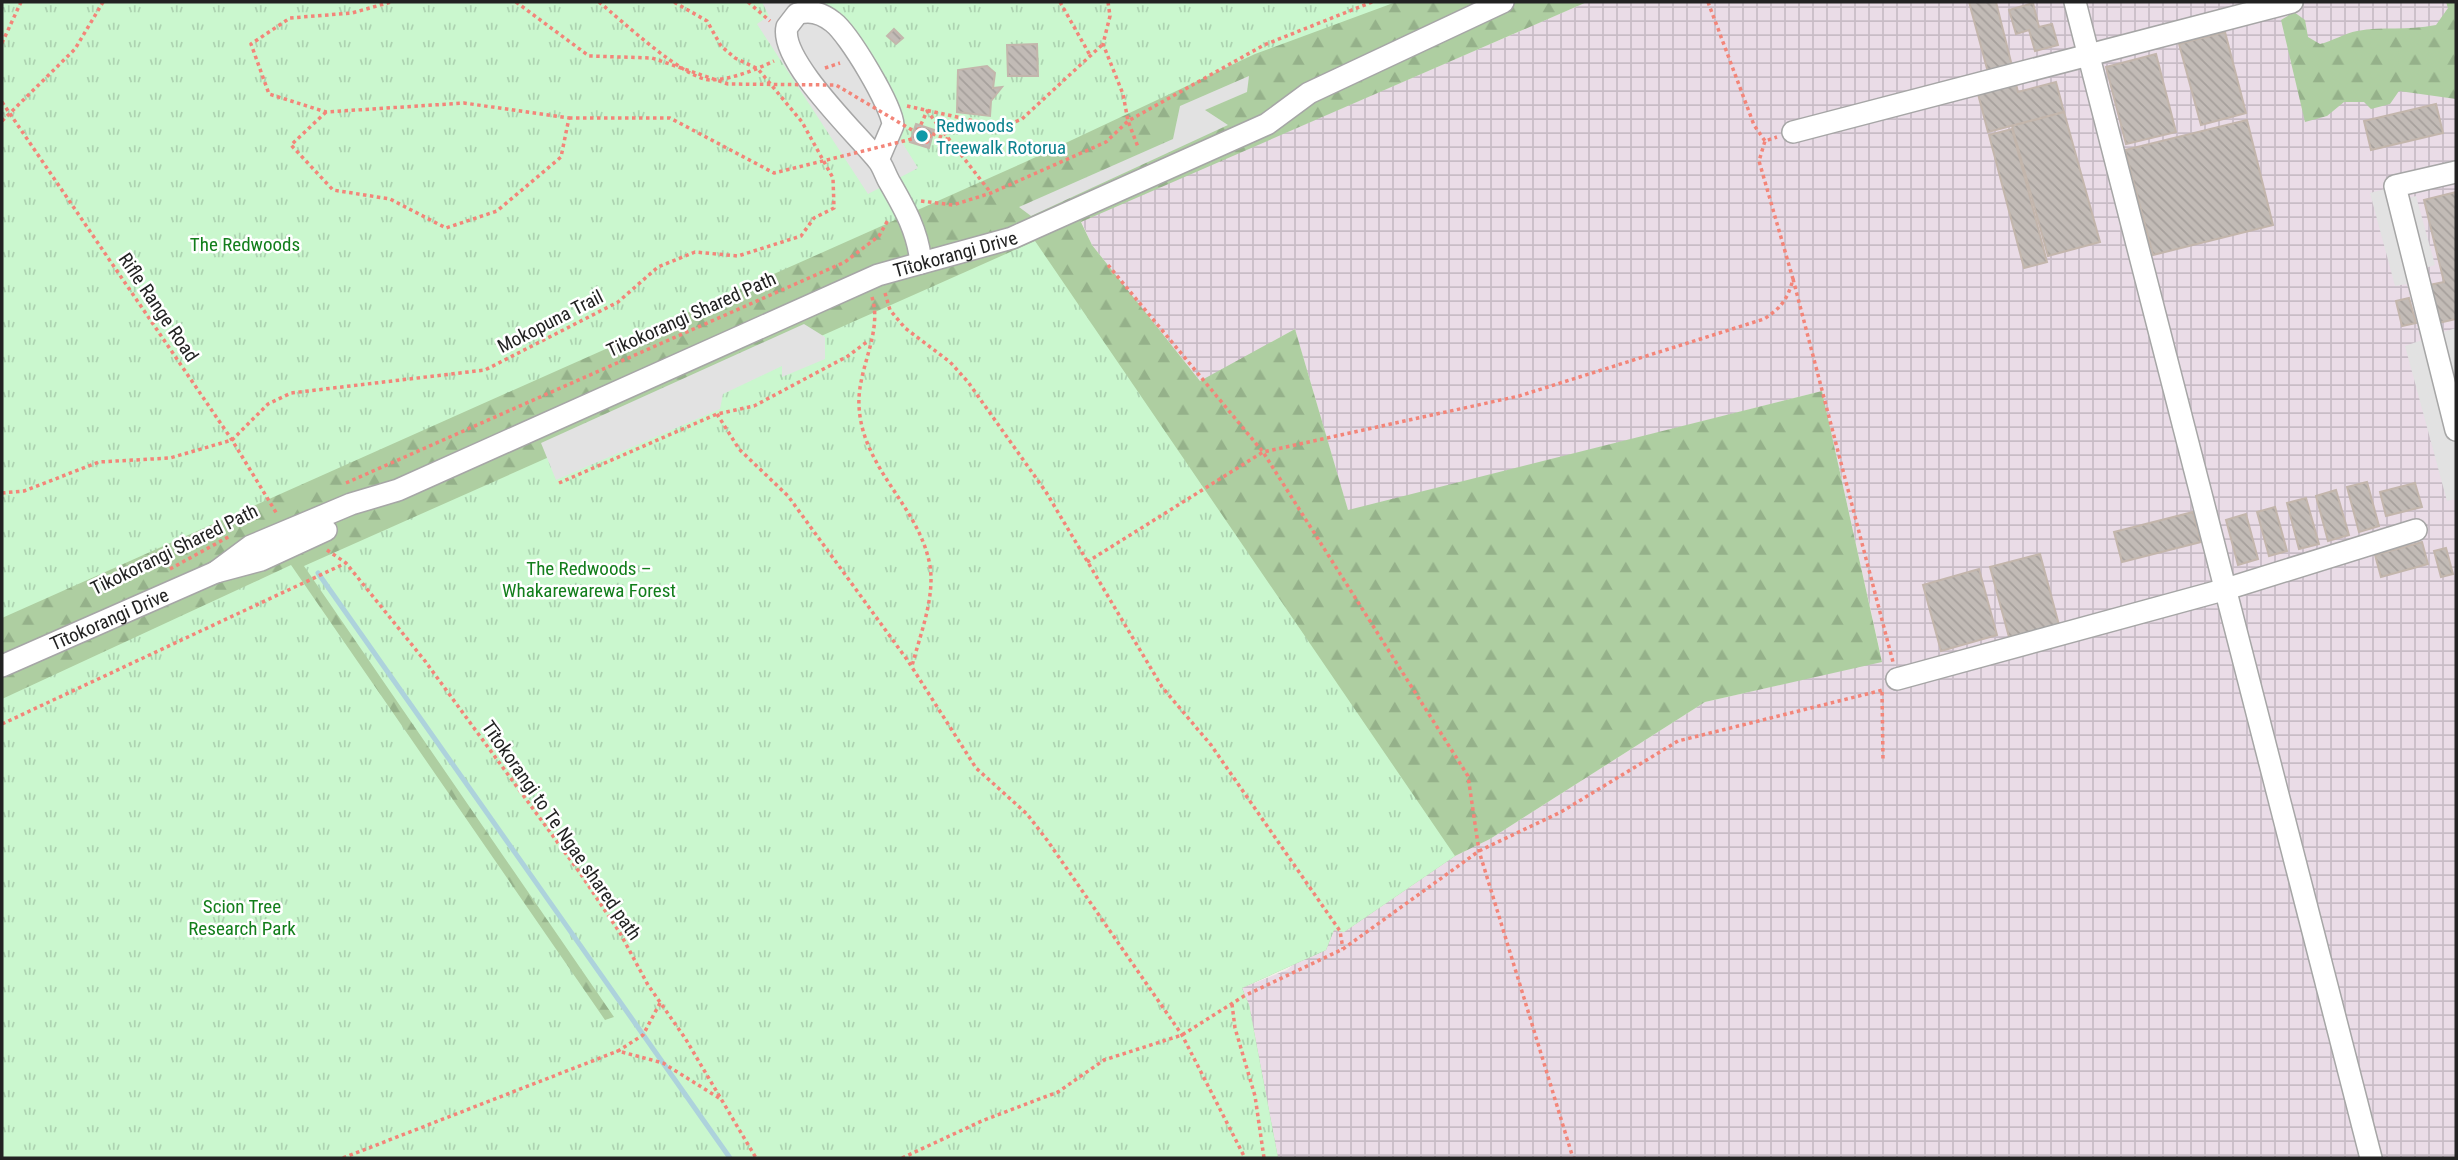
<svg xmlns="http://www.w3.org/2000/svg" width="2458" height="1160" font-family="'Roboto Condensed',sans-serif">
<style>
.industrial{fill:url(#industrial-grid)}
.forest{fill:url(#forest-firs)}
.park{fill:url(#park-tufts)}
.parking{fill:#e2e2e2}
.lines{fill:none;stroke-linecap:round;stroke-linejoin:round}
.stream{stroke:#add2dc;stroke-width:5}
.building{fill:url(#building-back-hatch);stroke:#c3b6ac;stroke-width:2}
.minor-casing{stroke:#a6a6a6;stroke-width:24}
.path{stroke:#f38579;stroke-width:3.5;stroke-dasharray:3.5 3.5;stroke-linecap:butt}
.minor{stroke:#fff;stroke-width:21}
.path-bridge{stroke:#f38579;stroke-width:3.5;stroke-dasharray:3.5 3.5;stroke-linecap:butt}
.culture-dot{fill:#0f9aa8;stroke:#fff;stroke-width:2.5}
.labels{text-anchor:middle;stroke-width:5;stroke-linejoin:round;paint-order:stroke}
.culture-label{font-size:19px;fill:#0d838f;stroke:#fff;text-anchor:start}
.park-label{font-size:19px;fill:#127e1b;stroke:#fff}
.street-label{font-size:19px;fill:#222;stroke:#fff}
</style>
<defs>
<pattern id="industrial-grid" width="8" height="8" patternUnits="userSpaceOnUse" patternTransform="scale(1.75)"><rect width="8" height="8" fill="#eadce7"/><path d="M0 4h8M4 0v8" fill="none" stroke="#c8bcc6"/></pattern>
<pattern id="forest-firs" width="22" height="20" patternUnits="userSpaceOnUse" patternTransform="scale(1.75)"><rect width="22" height="20" fill="#aecea1"/><path d="M5 1l3.5 6h-7zM16 11l3.5 6h-7z" fill="#95b18a"/></pattern>
<pattern id="park-tufts" width="24" height="20" patternUnits="userSpaceOnUse" patternTransform="scale(1.75)"><rect width="24" height="20" fill="#caf7ce"/><path d="M3 7l-1-3M5 7V3M7 7l1-3M15 17l-1-3M17 17v-4M19 17l1-3" fill="none" stroke="#add3b1"/></pattern>
<pattern id="building-back-hatch" width="6" height="6" patternUnits="userSpaceOnUse" patternTransform="scale(1.75)"><rect width="6" height="6" fill="#c2bbb6"/><path d="M-1 5l2 2M0 0l6 6M5-1l2 2" fill="none" stroke="#a6a09c"/></pattern>
</defs>
<rect width="100%" height="100%" fill="#f1efe9"/>
<path class="industrial" d="M 1587,2 L 2456,2 L 2456,1158 L 1278,1158 L 1249,1005 L 1242,988 L 1287,970 L 1334,930 L 1344,932 L 1455,856 L 1490,839 L 1705,702 L 1882,661 L 1822,391 L 1348,511 L 1295,329 L 1201,382 L 1092,245 L 1081,221 Z"/>
<g class="forest">
<path d="M 2,2 L 1587,2 L 1081,222 L 1092,245 L 1200,381 L 1295,329 L 1348,510 L 1822,391 L 1882,662 L 1705,702 L 1490,839 L 1455,856 L 1344,932 L 1334,930 L 1326,950 L 1242,988 L 1249,1005 L 1278,1158 L 2,1158 Z"/>
<path d="M 2446,2 L 2456,2 L 2456,99 L 2399,91 L 2390,104 L 2371,109 L 2364,102 L 2344,102 L 2327,116 L 2305,122 L 2281,20 L 2294,12 L 2305,20 L 2308,37 L 2320,44 C 2333,41 2345,33 2357,31 C 2383,26 2406,31 2436,25 L 2448,8 Z"/>
</g>
<g class="park">
<path d="M 2,2 L 1396,2 L 1255,54 L 1023,163 L 2,618 Z"/>
<path d="M 1035,241 L 1455,856 L 1344,932 L 1334,930 L 1326,950 L 1242,988 L 1249,1005 L 1278,1158 L 2,1158 L 2,699 L 291,565 L 605,1020 L 614,1017 L 304,566 Z"/>
</g>
<g class="parking">
<path d="M 762,2 L 819,2 L 850,59 L 918,168 L 868,194 L 757,24 L 769,16 Z"/>
<path d="M 1249,76 L 1247,92 L 1205,110 L 1228,125 L 1031,216 L 1019,207 L 1173,139 L 1180,106 Z"/>
<path d="M 2385,189 L 2389,203 L 2416,196 L 2435,265 L 2419,270 L 2437,334 L 2456,328 L 2456,499 L 2447,501 L 2405,346 L 2422,340 L 2407,284 L 2395,286 L 2370,193 Z"/>
<path d="M 804,324 L 825,337 L 825,359 L 782,377 L 782,366 L 723,394 L 720,409 L 556,480 L 541,443 Z"/>
</g>
<g class="lines">
<path class="stream" d="M 318,573 L 730,1158"/>
</g>
<g class="building">
<path d="M 1969,2 L 1996,2 L 2013,70 L 1989,76 Z"/>
<path d="M 2033,3 L 2039,27 L 2052,24 L 2058,45 L 2035,51 L 2029,30 L 2016,34 L 2009,10 Z"/>
<path d="M 894,29 L 903,38 L 896,44 L 887,36 Z"/>
<path d="M 2225,32 L 2246,113 L 2201,125 L 2179,44 Z"/>
<path d="M 1037,44 L 1038,76 L 1008,76 L 1007,45 Z"/>
<path d="M 2156,54 L 2176,132 L 2126,144 L 2106,67 Z"/>
<path d="M 987,66 L 995,73 L 993,88 L 1002,87 L 991,101 L 990,116 L 957,112 L 958,70 Z"/>
<path d="M 2056,82 L 2064,112 L 1988,132 L 1978,94 L 2016,84 L 2018,92 Z"/>
<path d="M 2436,104 L 2443,133 L 2371,150 L 2364,121 Z"/>
<path d="M 2064,112 L 2100,242 L 2048,256 L 2012,126 Z"/>
<path d="M 2247,120 L 2273,225 L 2153,255 L 2125,150 Z"/>
<path d="M 916,124 L 934,130 L 929,148 L 910,142 Z"/>
<path d="M 2012,129 L 2047,262 L 2024,268 L 1989,135 Z"/>
<path d="M 2456,192 L 2456,319 L 2434,324 L 2424,286 L 2444,282 L 2424,200 Z"/>
<path d="M 2409,298 L 2416,323 L 2402,326 L 2396,301 Z"/>
<path d="M 2367,482 L 2379,526 L 2359,532 L 2347,487 Z"/>
<path d="M 2415,483 L 2422,507 L 2386,516 L 2380,492 Z"/>
<path d="M 2336,490 L 2349,535 L 2328,541 L 2316,496 Z"/>
<path d="M 2306,498 L 2319,544 L 2299,549 L 2287,503 Z"/>
<path d="M 2275,507 L 2287,551 L 2269,556 L 2257,512 Z"/>
<path d="M 2193,512 L 2201,542 L 2122,562 L 2114,532 Z"/>
<path d="M 2246,514 L 2258,559 L 2238,565 L 2226,520 Z"/>
<path d="M 2422,542 L 2428,564 L 2381,577 L 2375,555 Z"/>
<path d="M 2446,548 L 2453,574 L 2441,577 L 2434,551 Z"/>
<path d="M 2040,554 L 2059,625 L 2009,637 L 1990,567 Z"/>
<path d="M 1979,569 L 1997,635 L 1941,651 L 1923,585 Z"/>
</g>
<g class="lines">
<g class="minor-casing">
<g id="minor">
<path d="M 2075,2 L 2371,1158"/>
<path d="M 1793,132 L 2292,2"/>
<path d="M 878,160 L 893,125 C 892,106 849,34 833,22 C 823,14 810,9 797,14 L 787,27 C 779,60 856,133 877,159 C 883,165 885,175 890,183 C 905,209 918,232 921,263"/>
<path d="M 2456,172 L 2395,186 L 2456,430"/>
<path id="s1" d="M 216,572 L 251,546 L 351,504 L 398,490 L 878,275 L 1012,238 L 1032,229 L 1267,124 L 1309,93 L 1503,2"/>
<path id="s2" d="M 2,666 L 216,572 L 261,560 L 326,530"/>
<path d="M 1897,679 L 2223,590 L 2416,530"/>
</g>
</g>
<g class="path">
<path d="M 599,2 C 621,20 685,80 711,80 C 733,79 755,70 774,61"/>
<path d="M 748,2 L 770,21"/>
<path d="M 1060,2 L 1091,57"/>
<path d="M 1108,2 L 1110,16 L 1103,44 L 1123,94 L 1128,121 L 1138,147"/>
<path d="M 1708,2 L 1754,125 L 1765,141"/>
<path d="M 2,43 L 21,2"/>
<path d="M 825,68 L 840,63"/>
<path d="M 2,102 L 232,440 L 277,514"/>
<path d="M 907,106 L 1002,127 L 1022,119 L 1103,44"/>
<path d="M 326,112 L 291,145 L 333,190 L 390,199 L 446,228 L 497,211 L 561,157 L 569,118 L 464,103 L 326,112 L 269,94 L 251,44 L 290,18 L 352,13 L 391,2"/>
<path d="M 2,121 L 75,49 L 103,2"/>
<path d="M 919,129 L 950,140"/>
<path d="M 918,131 L 927,111 L 991,193"/>
<path d="M 921,201 L 953,205 L 991,193 L 1106,142 L 1128,121 L 1264,45 L 1372,2"/>
<path d="M 1108,265 L 1263,452 L 1468,776 L 1479,851 L 1573,1158"/>
<path d="M 1793,279 L 1893,662"/>
<path d="M 885,293 L 890,310 L 905,328 L 950,362 L 968,382 L 1046,492 L 1162,687 L 1211,745 L 1340,931 L 1343,949"/>
<path d="M 872,297 C 883,333 857,369 859,406 C 862,469 920,507 930,566 C 935,598 920,635 912,666"/>
<path d="M 717,414 L 739,449 L 788,496 L 908,661 L 976,768 L 1027,814 L 1047,840 L 1182,1035 L 1245,1158"/>
<path d="M 346,483 L 845,262 L 879,236 L 888,220"/>
<path d="M 559,483 L 717,414 L 754,406 L 848,356 L 868,341"/>
<path d="M 2,493 L 24,491 L 99,462 L 170,458 L 232,440 L 268,404 L 291,393 L 485,370 L 618,302 L 658,267 L 695,252 L 738,256 L 801,236 L 814,218 L 834,208 L 833,178 L 802,122 L 758,69 L 735,58 L 721,46 L 707,21 L 674,2"/>
<path d="M 327,550 L 346,563 L 425,661 L 580,873 L 620,933 L 648,985 L 685,1038 L 756,1158"/>
<path d="M 1087,562 L 1263,452 L 1519,396 L 1764,319 C 1781,308 1788,299 1793,279 L 1759,161 L 1765,141 L 1777,137"/>
<path d="M 170,569 L 230,536"/>
<path d="M 1882,692 L 1883,760"/>
<path d="M 2,724 L 346,563"/>
<path d="M 660,1003 L 643,1035 L 618,1051 L 663,1063 L 719,1098"/>
<path d="M 1232,1004 L 1235,1028 L 1255,1096 L 1264,1158"/>
<path d="M 343,1158 L 618,1051"/>
<path d="M 902,1158 L 984,1120 L 1058,1092 L 1104,1060 L 1182,1035 L 1244,996 L 1343,949 L 1479,851 L 1561,812 L 1678,741 L 1883,690"/>
</g>
<use href="#minor" class="minor"/>
<g class="path-bridge">
<path d="M 516,2 L 589,56 L 652,58 L 728,84 L 836,85 L 922,136"/>
<path d="M 569,118 L 670,118 L 774,173 L 920,137"/>
<path d="M 915,136 L 918,142 L 927,142 L 930,136 L 924,130"/>
</g>
</g>
<circle class="culture-dot" cx="922" cy="136" r="7"/>
<g class="labels">
<g class="culture-label">
<text x="936" y="132">Redwoods<tspan x="936" dy="22">Treewalk Rotorua</tspan></text>
</g>
<g class="park-label">
<text x="245" y="251">The Redwoods</text>
<text x="589" y="575">The Redwoods –<tspan x="589" dy="22">Whakarewarewa Forest</tspan></text>
<text x="242" y="913">Scion Tree<tspan x="242" dy="22">Research Park</tspan></text>
</g>
<g class="street-label">
<text dy="7" stroke="none"><textPath href="#s1" startOffset="807">Tītokorangi Drive</textPath></text>
<text transform="translate(159 307) rotate(56)" y="7">Rifle Range Road</text>
<text transform="translate(691 314) rotate(-24)" y="7">Tikokorangi Shared Path</text>
<text transform="translate(550 321) rotate(-27)" y="7">Mokopuna Trail</text>
<text transform="translate(174 549) rotate(-26)" y="7">Tikokorangi Shared Path</text>
<text dy="7" stroke="none"><textPath href="#s2" startOffset="117">Tītokorangi Drive</textPath></text>
<text transform="translate(562 830) rotate(55)" y="7">Tītokorangi to Te Ngae shared path</text>
</g>
</g>
<rect width="2458" height="1160" fill="none" stroke="#222222" stroke-width="7"/>
</svg>
